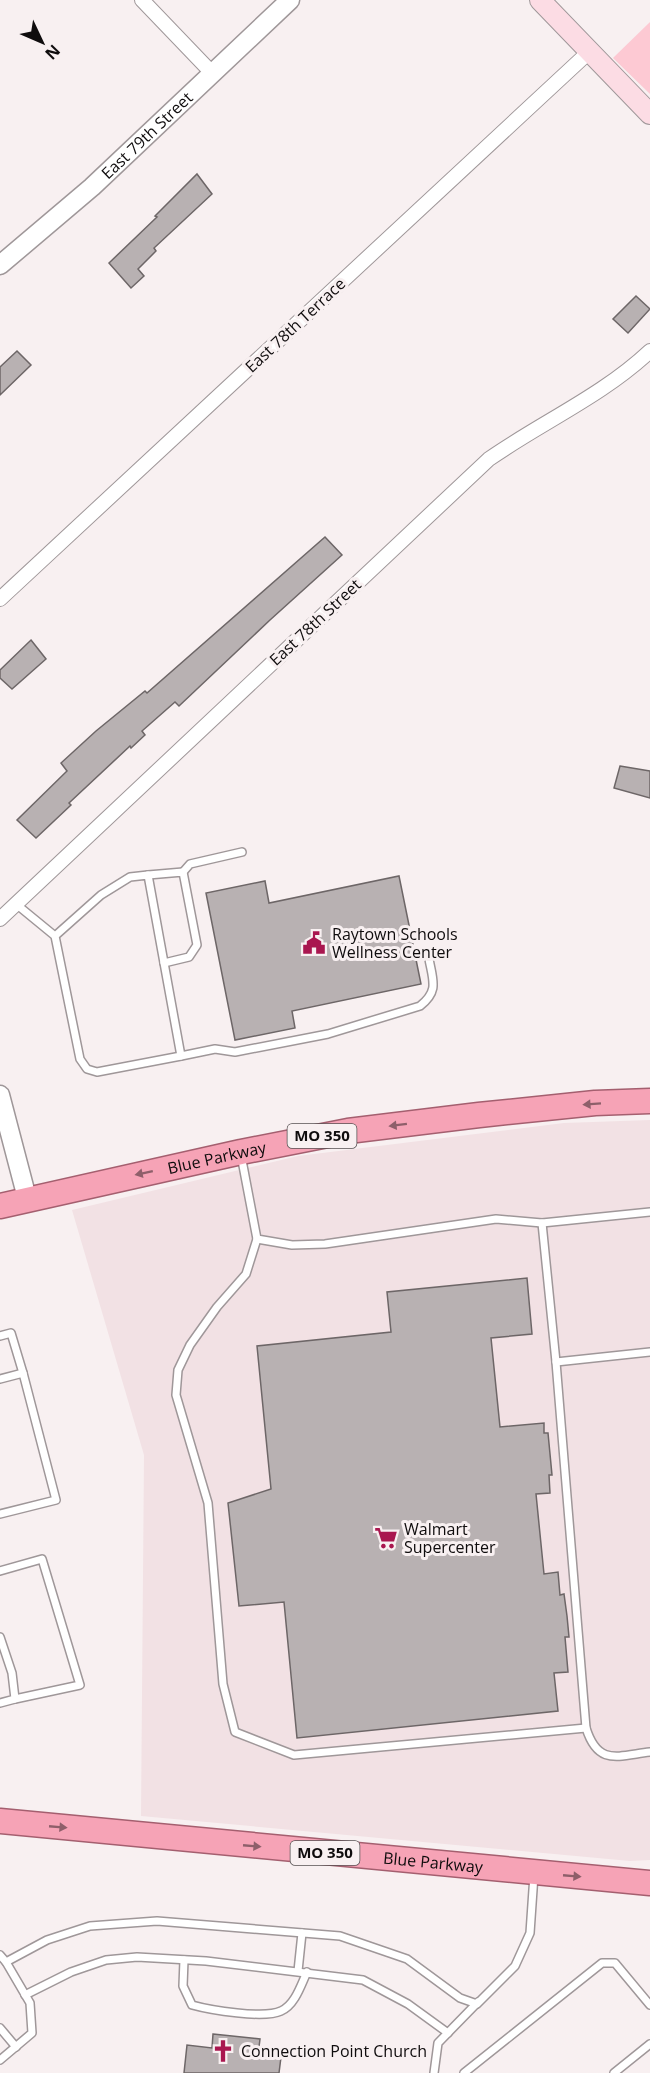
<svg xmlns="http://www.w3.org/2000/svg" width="650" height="2073" font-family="'Open Sans',sans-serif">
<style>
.built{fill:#f2e1e4}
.green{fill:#fdc9d3}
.building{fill:#b8b1b2;stroke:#6d6667;stroke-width:1.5}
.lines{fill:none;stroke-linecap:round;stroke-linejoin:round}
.service-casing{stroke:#9f9799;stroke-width:10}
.minor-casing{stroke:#9f9799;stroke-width:16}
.tertiary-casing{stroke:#9f9799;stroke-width:21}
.secondary-casing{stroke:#9f9799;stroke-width:22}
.trunk-casing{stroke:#a45f6f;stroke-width:27}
.service{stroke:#fff;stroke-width:7}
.minor{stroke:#fff;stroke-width:14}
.tertiary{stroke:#fff;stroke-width:18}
.secondary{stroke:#fcdce4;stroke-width:20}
.trunk{stroke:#f6a3b6;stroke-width:24}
.oneway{fill:#8e5f6a}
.labels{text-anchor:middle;stroke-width:6;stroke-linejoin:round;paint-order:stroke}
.shield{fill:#f8f0f1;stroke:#555051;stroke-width:1.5}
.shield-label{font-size:15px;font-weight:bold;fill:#0f0c0d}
.street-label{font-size:16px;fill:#0f0c0d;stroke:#f8f0f1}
.poi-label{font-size:16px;fill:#0f0c0d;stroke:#f8f0f1;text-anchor:start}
</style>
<rect width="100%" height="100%" fill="#f8f0f1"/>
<path class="built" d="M 650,1120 L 650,1860 L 630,1861 L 141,1816 L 144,1455 L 72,1210 L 298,1156 L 564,1123 Z"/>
<path class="green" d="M 650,22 L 650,94 L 613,58 Z"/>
<g class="building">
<path d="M 197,174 L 212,194 L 154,248 L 156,251 L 138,269 L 144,276 L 131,288 L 109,263 L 157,217 L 155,216 Z"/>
<path d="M 636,296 L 650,309 L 628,333 L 613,319 Z"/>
<path d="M 17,351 L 31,365 L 0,395 L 0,367 Z"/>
<path d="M 325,537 L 342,555 L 270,620 L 179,706 L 175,702 L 142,731 L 145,735 L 131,748 L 130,746 L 69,803 L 71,805 L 36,838 L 17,820 L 67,771 L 61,763 L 96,731 L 145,691 L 147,693 Z"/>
<path d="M 31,640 L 46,659 L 12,689 L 0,678 L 0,670 Z"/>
<path d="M 620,766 L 650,771 L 650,798 L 614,788 Z"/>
<path d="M 399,876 L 421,984 L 292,1011 L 295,1028 L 235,1040 L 206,893 L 265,881 L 269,903 Z"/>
<path d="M 527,1278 L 532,1334 L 491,1338 L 500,1427 L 544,1423 L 544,1433 L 548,1433 L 552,1475 L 549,1475 L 550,1493 L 536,1494 L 544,1574 L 558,1572 L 560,1595 L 564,1594 L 567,1616 L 569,1637 L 565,1637 L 568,1672 L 554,1673 L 558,1711 L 297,1738 L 284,1602 L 239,1606 L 228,1503 L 271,1489 L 257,1346 L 391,1332 L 387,1292 Z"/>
<path d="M 213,2034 L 260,2039 L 258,2055 L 281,2057 L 279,2073 L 184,2073 L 187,2045 L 212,2048 Z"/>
</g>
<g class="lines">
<g class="service-casing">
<g id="service">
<path d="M 183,872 L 190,864 L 242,852"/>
<path d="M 148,875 L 183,872 L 197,945 L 189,957 L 164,963"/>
<path d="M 16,904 L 55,936 L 101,895 L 130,877 L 148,875 L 181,1056 L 97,1072 L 87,1069 L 80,1059 L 55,936"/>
<path d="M 181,1056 L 215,1049 L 235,1052 L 328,1034 L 420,1006 C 439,991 433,981 429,959"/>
<path d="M 241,1155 L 257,1239 L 292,1245 L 325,1244 L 496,1219 L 542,1223 L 650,1212"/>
<path d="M 542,1223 L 556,1362 L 586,1728 C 598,1766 617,1756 650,1752"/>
<path d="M 257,1239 L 246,1274 L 217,1307 L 190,1345 L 178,1370 L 176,1395 L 208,1503 L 223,1684 L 235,1732 L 294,1755 L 586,1728"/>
<path d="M 0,1336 L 11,1333 L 23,1373"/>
<path d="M 556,1362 L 650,1352"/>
<path d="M 0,1379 L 23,1373 L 56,1500 L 0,1514"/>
<path d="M 0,1571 L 42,1559 L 80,1685 L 15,1699"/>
<path d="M 0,1637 L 12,1673 L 15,1699 L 0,1703"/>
<path d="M 0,1955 L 6,1962 L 47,1940 L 90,1926 L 157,1921 L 340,1936 L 407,1959 L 460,1998 L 477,2004 L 515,1966 L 530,1933 L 534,1875"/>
<path d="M 184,1960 L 183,1986 L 192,2005 C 210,2010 264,2019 281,2011 C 295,2005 301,1985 307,1972"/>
<path d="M 298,1971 L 302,1933"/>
<path d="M 25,1995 L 71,1972 L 106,1960 L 137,1957 L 206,1961 L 363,1980 L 408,2004 L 448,2033"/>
<path d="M 0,2028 L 16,2047"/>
<path d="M 0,2060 L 32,2033 L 30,2003 L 6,1962"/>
<path d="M 434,2073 L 438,2043 L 478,2002"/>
<path d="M 464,2073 L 602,1963 L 615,1963 L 650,2005"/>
<path d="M 614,2073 L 650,2044"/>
</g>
</g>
<g class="minor-casing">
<g id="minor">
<path d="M 142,0 L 213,74"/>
<path d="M 0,599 L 590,51"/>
<path d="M 0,919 L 489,459 C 542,422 602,396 650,351"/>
</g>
</g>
<g class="tertiary-casing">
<g id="tertiary">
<path id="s1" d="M 0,265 L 92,187 L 290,0"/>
<path d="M 0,1095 L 27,1198"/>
</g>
</g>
<g class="secondary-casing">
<path id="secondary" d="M 540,0 L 650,114"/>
</g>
<g class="trunk-casing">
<g id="trunk">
<path id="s2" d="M 0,1206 L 241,1152 L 348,1131 L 479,1115 L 595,1103 L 650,1101"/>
<path id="s3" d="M 0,1821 L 650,1883"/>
</g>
</g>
<use href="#service" class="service"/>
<use href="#minor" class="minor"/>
<use href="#tertiary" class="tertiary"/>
<use href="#secondary" class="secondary"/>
<use href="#trunk" class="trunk"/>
</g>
<defs><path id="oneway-solid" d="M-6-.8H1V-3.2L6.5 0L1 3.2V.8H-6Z" transform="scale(1.5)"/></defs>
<g class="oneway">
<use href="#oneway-solid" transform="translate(592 1104) rotate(176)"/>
<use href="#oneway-solid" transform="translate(398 1125) rotate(173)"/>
<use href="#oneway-solid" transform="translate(144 1173) rotate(168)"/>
<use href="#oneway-solid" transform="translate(58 1827) rotate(5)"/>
<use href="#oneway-solid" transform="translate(252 1846) rotate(5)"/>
<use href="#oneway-solid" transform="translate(572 1876) rotate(5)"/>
</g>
<defs>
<g id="civic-bare" transform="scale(1.8)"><path d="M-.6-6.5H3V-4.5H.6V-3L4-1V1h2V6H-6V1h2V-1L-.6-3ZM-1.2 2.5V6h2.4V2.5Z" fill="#a9164f" stroke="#f8f0f1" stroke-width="2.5" paint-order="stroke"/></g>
<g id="supermarket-bare" transform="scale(1.8)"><path d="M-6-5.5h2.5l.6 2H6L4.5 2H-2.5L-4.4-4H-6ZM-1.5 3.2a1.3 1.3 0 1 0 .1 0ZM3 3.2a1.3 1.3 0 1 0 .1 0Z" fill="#a9164f" stroke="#f8f0f1" stroke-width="2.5" paint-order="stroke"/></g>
<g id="church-bare" transform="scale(1.8)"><path d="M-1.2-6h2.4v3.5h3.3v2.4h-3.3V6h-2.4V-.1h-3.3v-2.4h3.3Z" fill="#a9164f" stroke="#f8f0f1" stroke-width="2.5" paint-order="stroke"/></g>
</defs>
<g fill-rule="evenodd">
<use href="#civic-bare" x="314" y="943"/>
<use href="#supermarket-bare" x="386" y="1538"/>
<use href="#church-bare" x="223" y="2051"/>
</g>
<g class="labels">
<g class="shield">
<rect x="287.5" y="1124" width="69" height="24" rx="4.5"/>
<rect x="290.5" y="1841" width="69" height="24" rx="4.5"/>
</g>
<g class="shield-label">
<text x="322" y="1141">MO 350</text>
<text x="325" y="1858">MO 350</text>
</g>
<g class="street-label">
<text dy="6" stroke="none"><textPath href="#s1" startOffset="196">East 79th Street</textPath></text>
<text transform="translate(295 325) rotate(-43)" y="6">East 78th Terrace</text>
<text transform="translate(315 622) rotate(-43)" y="6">East 78th Street</text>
<text dy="6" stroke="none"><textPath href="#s2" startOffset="222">Blue Parkway</textPath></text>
<text dy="6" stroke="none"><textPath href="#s3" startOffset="435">Blue Parkway</textPath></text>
</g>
<g class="poi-label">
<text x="332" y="940">Raytown Schools<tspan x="332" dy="18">Wellness Center</tspan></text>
<text x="404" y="1535">Walmart<tspan x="404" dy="18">Supercenter</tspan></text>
<text x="241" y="2057">Connection Point Church</text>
</g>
</g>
<g transform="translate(42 42) rotate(134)" stroke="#f8f0f1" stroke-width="4.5" paint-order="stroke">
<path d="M0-4.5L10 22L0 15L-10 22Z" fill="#0f0c0d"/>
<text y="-9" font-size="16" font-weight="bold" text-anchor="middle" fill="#0f0c0d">N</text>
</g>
</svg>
